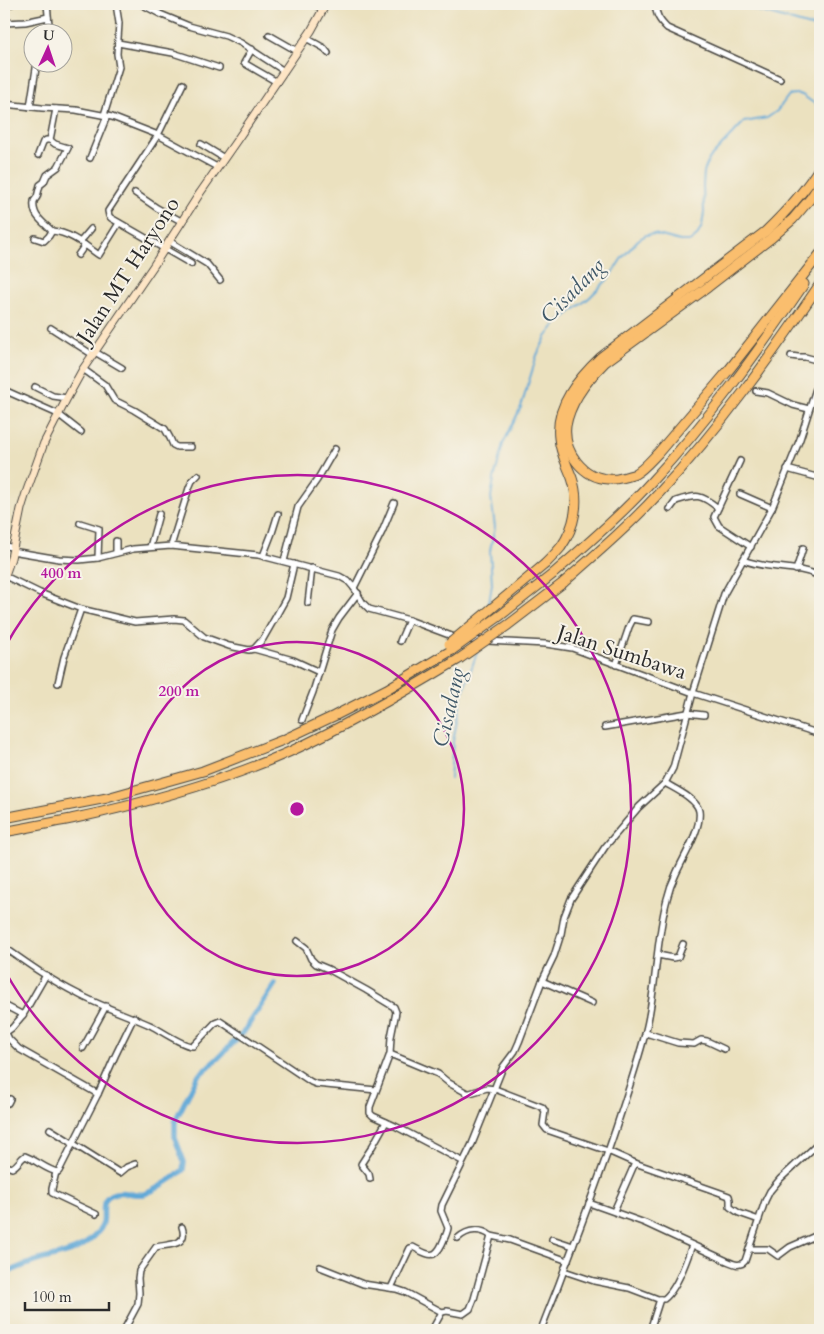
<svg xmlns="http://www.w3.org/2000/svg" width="824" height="1334" font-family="Cardo,serif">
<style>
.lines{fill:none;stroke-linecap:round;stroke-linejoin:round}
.stream{stroke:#60a8d7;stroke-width:2}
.canal{stroke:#60a8d7;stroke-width:5.5}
.street-casing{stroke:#484641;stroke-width:8}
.secondary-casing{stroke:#484641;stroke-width:9}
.highway-casing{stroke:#484641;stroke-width:11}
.street{stroke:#fff;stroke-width:5}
.secondary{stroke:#fde5c5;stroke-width:7}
.highway{stroke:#fabe6e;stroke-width:9}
.highway-bridge-casing{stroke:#484641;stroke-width:11;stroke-linecap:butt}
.highway-bridge{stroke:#fabe6e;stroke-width:9}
.ring{fill:none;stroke:#b5179e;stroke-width:2.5}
.labels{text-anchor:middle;stroke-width:4;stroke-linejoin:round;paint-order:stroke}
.street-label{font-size:21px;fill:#2b2b2b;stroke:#f7f3e8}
.water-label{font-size:22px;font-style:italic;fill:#3e5767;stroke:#f7f3e8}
.centre{fill:#b5179e;stroke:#f7f3e8;stroke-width:2.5}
.ring-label{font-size:15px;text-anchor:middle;font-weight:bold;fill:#b5179e;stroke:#f7f3e8;stroke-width:4;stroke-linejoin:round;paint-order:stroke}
</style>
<rect width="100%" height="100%" fill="#f7f3e8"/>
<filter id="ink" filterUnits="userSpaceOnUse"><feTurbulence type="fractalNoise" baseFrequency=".02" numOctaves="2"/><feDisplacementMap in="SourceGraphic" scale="10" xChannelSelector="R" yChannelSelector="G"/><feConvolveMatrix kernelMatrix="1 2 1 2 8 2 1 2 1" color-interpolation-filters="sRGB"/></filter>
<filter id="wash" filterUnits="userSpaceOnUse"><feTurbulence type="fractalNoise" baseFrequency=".0096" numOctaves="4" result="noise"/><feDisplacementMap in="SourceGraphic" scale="20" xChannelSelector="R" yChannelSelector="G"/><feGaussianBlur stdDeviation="1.12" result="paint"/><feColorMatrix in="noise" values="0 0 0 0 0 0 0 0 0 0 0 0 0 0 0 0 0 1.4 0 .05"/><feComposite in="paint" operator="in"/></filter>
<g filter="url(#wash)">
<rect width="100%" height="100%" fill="#ebe1bf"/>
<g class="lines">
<g class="stream">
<path d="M 735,4 L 820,29"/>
<path d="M 488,608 L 492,584 L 490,551 L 495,527 L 491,497 L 494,479 L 503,444 L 521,407 L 537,355 L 546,337 L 557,323 L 589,298 L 608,279 L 622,258 L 638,240 L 646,235 L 654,234 L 680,241 L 691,241 L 697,236 L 702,226 L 704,212 L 703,186 L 704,172 L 709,159 L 744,122 L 767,118 L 777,111 L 789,95 C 807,90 806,103 820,105"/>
<path d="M 450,779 L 453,741 L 462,695 L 478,650"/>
</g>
<g class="canal">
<path d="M 243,1033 L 275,984"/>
<path d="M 4,1274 C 17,1268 29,1263 43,1259 C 59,1255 76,1252 89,1241 C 94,1237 101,1230 103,1223 C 105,1214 100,1201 110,1195 C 121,1189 133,1196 144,1194 C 155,1191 175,1177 183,1170 L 184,1162 L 175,1138 L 175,1121 L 198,1076 L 217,1059 L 240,1036"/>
</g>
</g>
</g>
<g filter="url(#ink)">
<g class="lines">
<g class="street-casing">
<g id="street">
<path d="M 9,4 L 11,4"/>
<path d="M 47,4 L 49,25 L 47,32"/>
<path d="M 141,4 L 160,14 L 189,26 L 226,36 L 241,43 L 284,71"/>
<path d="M 313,4 L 323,9"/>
<path d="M 655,4 C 656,15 659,20 667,28 L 780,79"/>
<path d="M 4,23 L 25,22 L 48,17"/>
<path d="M 269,35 L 297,51"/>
<path d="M 306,38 L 324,48 L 328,53"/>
<path d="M 118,43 L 173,53 L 219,68"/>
<path d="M 252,49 L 244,63 L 277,82"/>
<path d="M 183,84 L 158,135 L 108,211 L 109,216 L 111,218 L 191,264"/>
<path d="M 4,104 L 42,108 L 76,110 L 112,117 L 158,135 L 217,167"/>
<path d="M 30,107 L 37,62"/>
<path d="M 104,115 L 119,67 L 117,54 L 119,23 L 116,4"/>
<path d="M 201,144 L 224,158"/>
<path d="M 38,155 L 43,142 L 46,140 L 50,140 L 56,109"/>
<path d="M 90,158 L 107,116"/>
<path d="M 135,193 L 157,208 L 181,221"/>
<path d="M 52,231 C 69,232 85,245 99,255 L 119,223"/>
<path d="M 35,238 L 44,241 L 49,236 L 52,231 C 42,221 32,216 34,201 L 37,197 L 40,185 L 44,182 L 47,175 L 58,167 L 68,148 L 55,144 L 50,140"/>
<path d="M 169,241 L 207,264 L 220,280"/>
<path d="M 80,242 L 91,229"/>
<path d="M 78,255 L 85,245"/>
<path d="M 51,328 L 93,355"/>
<path d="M 95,352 L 122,368"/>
<path d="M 791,356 L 798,357 L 805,357 L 820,361"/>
<path d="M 83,369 L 105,385 L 114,400 L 134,410 L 165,429 L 170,438 L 173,445 L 177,447 L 191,447"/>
<path d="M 35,387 L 53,396 L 67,398"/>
<path d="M 4,390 L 58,414 L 81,432"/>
<path d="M 756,391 L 768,393 L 793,405 L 809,409"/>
<path d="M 740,461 L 714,517 L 719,526 L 751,547"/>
<path d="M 787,469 L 820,478"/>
<path d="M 740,494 L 772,508"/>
<path d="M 670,509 L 676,501 C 697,494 701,494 718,508"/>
<path d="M 80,523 L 99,529 L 98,558"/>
<path d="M 4,545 L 13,548"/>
<path d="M 171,546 L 189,488 L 192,481 L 198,475"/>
<path d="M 150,547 L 159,514"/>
<path d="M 12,551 L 59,559 L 79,560 L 98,558 L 133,549 L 171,546 L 258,555 L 339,576 L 348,581 L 354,588 L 363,603 L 369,609 L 409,620 L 457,638"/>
<path d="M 116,553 L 116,541"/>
<path d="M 263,556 L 272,533 L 278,514"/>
<path d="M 743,560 C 768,570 796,565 820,576"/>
<path d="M 284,561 L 298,507 L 317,480 L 335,449"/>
<path d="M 796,570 L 803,548"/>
<path d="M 5,576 L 40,593 L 81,609 L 135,622 L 174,619 L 184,620 L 204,637 L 229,646 L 249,650 L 254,649 L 263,639 L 275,618 L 286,598 L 294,564"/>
<path d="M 354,588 L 382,532 L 394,503"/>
<path d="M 308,603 L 312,568"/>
<path d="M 468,640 L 546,644 L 572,648 L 693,693 L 820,734"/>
<path d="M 400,641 L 409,620"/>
<path d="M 254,649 L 293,660 L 319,672"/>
<path d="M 616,665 L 629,627 L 633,619 L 649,622"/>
<path d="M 58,683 L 64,657 L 81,609"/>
<path d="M 302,720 L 313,692 L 332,630 L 339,618 L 358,593"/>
<path d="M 605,727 L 687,713 L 704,715"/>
<path d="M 297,941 L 306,948 L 311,959 L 316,964 L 328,969 L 366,990 L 394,1007 L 396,1012 L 391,1037 L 390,1054 L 370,1107 L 370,1113 L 373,1116 L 395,1126 L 462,1161"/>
<path d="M 4,947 C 28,964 52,981 78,994 C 102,1007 128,1015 152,1026 C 161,1031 185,1047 193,1046 L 215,1023 L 220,1021 L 311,1082 L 316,1084 L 376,1090"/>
<path d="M 658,955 L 673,958 L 678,957 L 683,944"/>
<path d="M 542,981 L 592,1003"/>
<path d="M 4,1005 L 23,1015"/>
<path d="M 5,1033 L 12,1028 L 23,1015 L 46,975"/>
<path d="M 6,1033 L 9,1039 L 19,1049 L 98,1094"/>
<path d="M 646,1033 L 678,1043 L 694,1044 L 701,1040 L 707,1041 L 724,1049"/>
<path d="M 83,1048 L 106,1006"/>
<path d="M 390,1054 L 438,1074 L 449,1083 L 467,1093 L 470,1093 L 487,1088 L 495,1089 L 542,1107 L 545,1111 L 543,1125 L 547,1130 L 608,1151 L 635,1163 L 718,1192 L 729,1196 L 730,1200 L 730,1207 L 739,1213 L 759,1220"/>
<path d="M 4,1101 L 8,1103 L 10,1099"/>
<path d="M 50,1129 L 120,1173 L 127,1167 L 135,1164"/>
<path d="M 4,1165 L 12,1168 C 18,1165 20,1159 25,1156 C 36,1160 48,1171 58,1172 L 59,1171 L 98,1094 L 115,1056 L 134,1017"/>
<path d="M 56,1172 L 52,1189 L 52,1193 L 96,1214"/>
<path d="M 370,1179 L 369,1174 L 361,1164 L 372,1147 L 386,1122"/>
<path d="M 589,1203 L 645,1223 L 727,1261 C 734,1264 740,1267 745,1261 L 765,1201 L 770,1191 L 780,1179 L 820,1142"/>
<path d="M 614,1211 L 635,1163"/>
<path d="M 458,1238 C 468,1229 481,1228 491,1236"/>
<path d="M 552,1239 L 573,1246"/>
<path d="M 750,1249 L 768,1249 L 778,1256 L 790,1247 L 820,1234"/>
<path d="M 320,1267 L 363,1284 L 396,1289 L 405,1292 L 442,1312"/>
<path d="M 564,1271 L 594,1281 L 629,1288 L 658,1299 L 664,1299 C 676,1290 687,1260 692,1245"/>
<path d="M 391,1288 L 410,1248 L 413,1247 C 427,1254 434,1261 442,1244 C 444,1239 447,1234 448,1228 L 441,1211 L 442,1205 L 472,1144 L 503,1067 L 515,1051 L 519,1042 L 542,981 L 554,956 L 561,934 L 564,917 L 571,899 L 605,847 L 639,807 L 665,783 L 673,768 L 693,693 L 724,594 L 772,508 L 800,439 L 820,376"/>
<path d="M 652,1324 L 660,1299"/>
<path d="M 124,1330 L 138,1304 L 139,1293 L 138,1278 L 139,1271 L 156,1247 C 167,1244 189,1247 182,1227"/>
<path d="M 432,1330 L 442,1312 L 447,1311 L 463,1314 L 470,1309 L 474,1299 L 491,1236 L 510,1240 L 568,1261"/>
<path d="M 541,1330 C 548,1310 557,1291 564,1270 C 582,1223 600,1176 616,1128 C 626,1097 637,1065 645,1034 C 657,990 655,943 667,899 C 669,890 672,882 676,874 C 683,858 702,828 699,811 C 697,799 675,789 665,783"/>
</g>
</g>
<g class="secondary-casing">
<g id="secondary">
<path d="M 818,4 L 820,5"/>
<path d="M 4,578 L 11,558 L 21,509 L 26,493 L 44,443 L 67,398 L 83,369 L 154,265 L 200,193 L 239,137 L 311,31 L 326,4"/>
</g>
</g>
<g class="highway-casing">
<g id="highway">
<path d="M 820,184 L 810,199 L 793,219 L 770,239 L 708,287 L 605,362 C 587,380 570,401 566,426 C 563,452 583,478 609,479 C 613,480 617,479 621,478 C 625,477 631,476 635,474 C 644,469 651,460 658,453 L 728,371 L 820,254"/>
<path d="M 545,564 C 550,559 556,553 561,547 C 575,527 580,501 572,478 C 567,465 560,452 559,438 C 555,405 579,378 601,357 L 766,231 C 787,211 805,191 820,167"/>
<path d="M 553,574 C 587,544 621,515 651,482 C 708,421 757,353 804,284"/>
<path d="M 563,583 C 596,554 630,525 660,492 C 720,428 771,356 820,284"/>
<path d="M 4,818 L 107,798 L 203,771 L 283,740 L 334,716 L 387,689 L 452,650"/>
<path d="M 4,832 C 26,828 49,823 71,819 C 145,803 219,783 289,752 C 348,725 403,693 459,659"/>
</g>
</g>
<use href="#street" class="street"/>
<use href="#secondary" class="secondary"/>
<use href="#highway" class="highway"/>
<g class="highway-bridge-casing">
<g id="highway-bridge">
<path d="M 449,644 L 545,564"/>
<path d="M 452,650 L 501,615 L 553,574"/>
<path d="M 459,659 L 508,625 L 563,583"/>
</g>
</g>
<use href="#highway-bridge" class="highway-bridge"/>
</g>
</g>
<g class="ring">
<circle cx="297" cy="809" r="167"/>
<path d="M5 647A334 334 0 1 1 5 971"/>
</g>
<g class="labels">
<g class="street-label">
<text transform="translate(128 270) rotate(-57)" y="7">Jalan MT Haryono</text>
<text transform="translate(622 652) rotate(18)" y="7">Jalan Sumbawa</text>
</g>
<g class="water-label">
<text transform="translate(572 290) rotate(-45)" y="8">Cisadang</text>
<text transform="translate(448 707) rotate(-77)" y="8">Cisadang</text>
</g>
</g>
<circle cx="297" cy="809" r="8" class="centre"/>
<g class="ring-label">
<text x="61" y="578">400 m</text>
<text x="179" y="696">200 m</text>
</g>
<rect width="824" height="1334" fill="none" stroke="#f7f3e8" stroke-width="20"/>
<g transform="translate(48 48) rotate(3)"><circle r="24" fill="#f7f3e8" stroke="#a5a39c"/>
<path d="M0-4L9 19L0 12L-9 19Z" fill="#b5179e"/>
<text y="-8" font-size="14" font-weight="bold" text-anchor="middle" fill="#2b2b2b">U</text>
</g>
<path d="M25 1302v8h84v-8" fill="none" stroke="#2b2b2b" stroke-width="2.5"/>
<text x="32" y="1302" font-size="15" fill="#2b2b2b" stroke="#f7f3e8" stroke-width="4" paint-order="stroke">100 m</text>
</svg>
